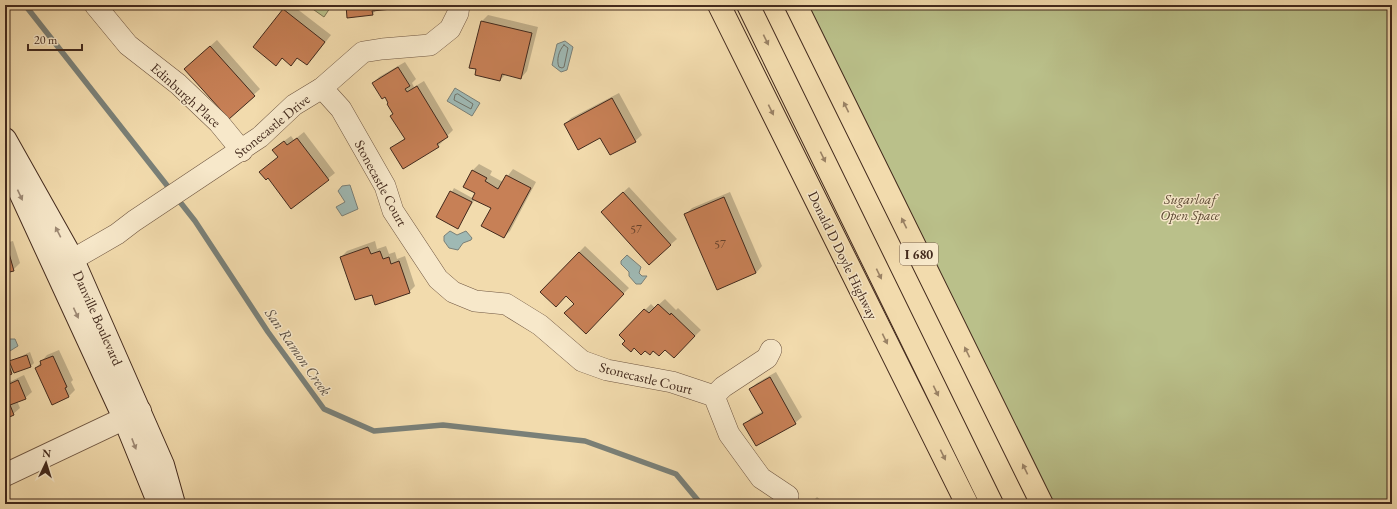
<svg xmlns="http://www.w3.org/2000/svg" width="1397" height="509" font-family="'EB Garamond',serif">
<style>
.green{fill:#bac08a;stroke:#7e7554}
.water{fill:#9fb9b4;stroke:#7a8078}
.shadow{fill:#0003}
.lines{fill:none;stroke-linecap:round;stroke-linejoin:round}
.shore{stroke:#717268;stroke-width:1}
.stream{stroke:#7a8078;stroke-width:5.5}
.building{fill:#c78056;stroke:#432a1d}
.minor-casing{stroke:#6f5641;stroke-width:22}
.tertiary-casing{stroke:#6f5641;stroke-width:24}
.secondary-casing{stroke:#432a1d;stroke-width:24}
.motorway-casing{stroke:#432a1d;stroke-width:24}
.minor{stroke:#f7e8ca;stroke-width:21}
.tertiary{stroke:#f7e8ca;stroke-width:22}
.secondary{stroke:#f7e8ca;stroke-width:22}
.motorway{stroke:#f2dbad;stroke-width:22}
.oneway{fill:#9a8265}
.oneway2{fill:#9d8974}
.labels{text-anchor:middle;stroke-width:3;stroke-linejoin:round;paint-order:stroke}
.number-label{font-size:12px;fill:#64402b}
.shield{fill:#f7e8ca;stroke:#796351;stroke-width:1}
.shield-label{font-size:13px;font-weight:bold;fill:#432a1d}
.street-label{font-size:14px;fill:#432a1d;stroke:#f7e8ca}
.park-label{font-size:14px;font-style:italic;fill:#5b4833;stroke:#f7e8ca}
.water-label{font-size:15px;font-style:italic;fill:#5a4e43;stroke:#f7e8ca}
</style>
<rect width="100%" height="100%" fill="#f2dbad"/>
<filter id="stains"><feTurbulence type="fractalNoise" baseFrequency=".005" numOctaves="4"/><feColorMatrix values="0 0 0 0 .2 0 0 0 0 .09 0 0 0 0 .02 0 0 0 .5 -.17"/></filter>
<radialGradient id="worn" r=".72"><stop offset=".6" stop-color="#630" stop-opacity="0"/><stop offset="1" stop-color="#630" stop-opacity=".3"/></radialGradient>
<g class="green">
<path d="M 307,5 L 332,5 L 324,17 Z"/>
<path d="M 796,5 L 1392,5 L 1392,504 L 1042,504 Z"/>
</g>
<g class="water">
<path d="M 565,41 L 573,47 L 567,70 L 561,72 L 552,65 L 557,44 Z"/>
<path d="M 455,88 L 480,103 L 472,116 L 447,101 Z"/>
<path d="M 350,185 L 358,209 L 342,216 L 336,207 L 345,202 L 338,191 L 342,186 Z"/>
<path d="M 450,231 L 457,235 L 466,231 L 472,238 L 471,240 L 463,243 L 458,250 L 449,248 L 444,241 L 444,236 Z"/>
<path d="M 627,255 L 641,267 L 639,273 L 642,276 L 647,276 L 641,284 L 636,284 L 629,276 L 629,272 L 621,264 L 621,261 Z"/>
<path d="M 8,339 L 15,339 L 18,346 L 5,354 L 5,342 Z"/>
</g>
<g class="shadow">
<path d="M 289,5 L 292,5 L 331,35 L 313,58 L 298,57 L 291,64 L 283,58 L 276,64 L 254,47 Z"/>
<path d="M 347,5 L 395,5 L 392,8 L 377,9 L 372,15 Z"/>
<path d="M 488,15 L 538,27 L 527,71 L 521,78 L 506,74 L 500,80 L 470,67 L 482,21 Z"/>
<path d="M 217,40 L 260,89 L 229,117 L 191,63 Z"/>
<path d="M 405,62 L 416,79 L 412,83 L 414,87 L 424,81 L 453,130 L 444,139 L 444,140 L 438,146 L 391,148 L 405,138 L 389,103 L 373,83 L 379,77 Z"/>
<path d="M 619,93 L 642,135 L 635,141 L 610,154 L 600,137 L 565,124 L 571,118 Z"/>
<path d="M 304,132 L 335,173 L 291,208 L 268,177 L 260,172 L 278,157 L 274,150 L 280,144 L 291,136 L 294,140 Z"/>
<path d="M 479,164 L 492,171 L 490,175 L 503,182 L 513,169 L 536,182 L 510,231 L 504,237 L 492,208 L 475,199 L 458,227 L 438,217 L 454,188 L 474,199 L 477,193 L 472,171 Z"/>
<path d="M 629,187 L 677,239 L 670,245 L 608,206 Z"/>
<path d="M 730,192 L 762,266 L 756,273 L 686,214 L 692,208 Z"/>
<path d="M 13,241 L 20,263 L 13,270 L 5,272 L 5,243 Z"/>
<path d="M 375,241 L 377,249 L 386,246 L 389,254 L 395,252 L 397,259 L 405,256 L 415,286 L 409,292 L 372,293 L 341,257 L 347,251 Z"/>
<path d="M 585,246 L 629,288 L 586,332 L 575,304 L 566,295 L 541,292 Z"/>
<path d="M 665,299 L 676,310 L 678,308 L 701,330 L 674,357 L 665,349 L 645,350 L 626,341 L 620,335 L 651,304 L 655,308 Z"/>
<path d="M 59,350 L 73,380 L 71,382 L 75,390 L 69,396 L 36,368 L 47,355 Z"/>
<path d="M 30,352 L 34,363 L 31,366 L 14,372 L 14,371 L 5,375 L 5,360 L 10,358 L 11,361 Z"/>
<path d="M 776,372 L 802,417 L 795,423 L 756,445 L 745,424 L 751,418 L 763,411 L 750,389 L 757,383 Z"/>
<path d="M 24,375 L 32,392 L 25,398 L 17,401 L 20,408 L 13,414 L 5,418 L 5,384 Z"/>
<path d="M 817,497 L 826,504 L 810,504 Z"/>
</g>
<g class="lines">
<g class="shore">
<path d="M 564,45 L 568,48 L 564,67 L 562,68 L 559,67 C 556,60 559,50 564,45 Z"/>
<path d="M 458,94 L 473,104 L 471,109 L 454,100 L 455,95 Z"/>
</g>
<path class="stream" d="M 25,5 L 195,221 L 268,332 L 324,409 L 374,431 L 443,425 L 585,441 L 676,474 L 701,504"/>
</g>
<g class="building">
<path d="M 346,5 L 392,5 L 392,9 L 372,11 L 373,15 L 347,18 Z"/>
<path d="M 283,9 L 325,42 L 307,65 L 297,58 L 291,66 L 282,58 L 276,66 L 253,47 Z"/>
<path d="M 481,21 L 532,33 L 521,79 L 502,74 L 500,81 L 475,75 L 476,69 L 469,68 Z"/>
<path d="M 210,46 L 255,96 L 229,119 L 184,69 Z"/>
<path d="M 398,67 L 410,86 L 405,89 L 407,92 L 417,86 L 448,137 L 437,144 L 439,147 L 403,169 L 390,148 L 405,139 L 390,116 L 393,114 L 387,104 L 388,103 L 385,97 L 382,99 L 372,83 Z"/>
<path d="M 612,98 L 636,142 L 610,155 L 600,138 L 578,150 L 564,124 Z"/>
<path d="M 297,138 L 329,180 L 291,209 L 268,178 L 266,180 L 259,172 L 278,157 L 272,150 L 284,141 L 287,145 Z"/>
<path d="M 472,170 L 487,178 L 485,181 L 498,189 L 506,175 L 531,188 L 504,238 L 481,226 L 491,208 L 472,199 L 475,193 L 463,187 Z"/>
<path d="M 450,191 L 472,202 L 458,229 L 436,217 Z"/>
<path d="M 623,192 L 671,245 L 649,265 L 601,212 Z"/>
<path d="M 724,197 L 756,273 L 717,290 L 684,214 Z"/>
<path d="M 7,246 L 14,271 L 5,273 L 5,247 Z"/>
<path d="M 368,247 L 371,254 L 380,251 L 383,259 L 389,257 L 391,264 L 399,261 L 410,293 L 375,305 L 372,295 L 355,300 L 340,257 Z"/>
<path d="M 579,252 L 624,294 L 586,334 L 564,313 L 574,304 L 566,296 L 556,307 L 540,292 Z"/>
<path d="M 658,304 L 670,315 L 671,313 L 695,336 L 674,358 L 665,350 L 659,356 L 653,351 L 650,355 L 645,351 L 641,355 L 634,348 L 631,352 L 622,344 L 625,341 L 619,335 L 644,309 L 649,313 Z"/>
<path d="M 27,355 L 31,367 L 14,373 L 9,361 Z"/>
<path d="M 53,356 L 67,387 L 65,388 L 69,397 L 52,405 L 35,368 L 41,365 L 40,361 Z"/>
<path d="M 5,361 L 7,361 L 12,374 L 5,377 Z"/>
<path d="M 770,377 L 796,424 L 756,446 L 743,424 L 763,413 L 749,389 Z"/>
<path d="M 18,380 L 26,399 L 10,405 L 14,415 L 5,419 L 5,386 Z"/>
</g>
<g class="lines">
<g class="minor-casing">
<g id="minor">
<path d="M 95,5 L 128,45 L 178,84 L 219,123 L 242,151"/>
<path d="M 322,88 L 341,109 L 385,186 L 393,211 L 438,279 L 453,292 L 475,301 L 506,304 L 540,325 L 582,361 L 607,370 L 672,382 L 714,396 L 729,434 L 761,478 L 788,496"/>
<path d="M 58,268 L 117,234 L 134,221 L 260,137 L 294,105 L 322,88 L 363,52 L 382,49 L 430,45 L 450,29 L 458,13 L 459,5"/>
<path d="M 714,396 L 723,387 L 767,358 L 771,350"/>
</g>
</g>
<g class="tertiary-casing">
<path id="tertiary" d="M 5,475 L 140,411"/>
</g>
<g class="secondary-casing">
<g id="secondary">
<path d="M 5,139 L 73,260 L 163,465 L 174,504"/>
<path d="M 12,175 L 124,418 L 159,504"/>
</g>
</g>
<g class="motorway-casing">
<g id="motorway">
<path d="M 719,5 L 967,504"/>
<path d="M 748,5 L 992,504"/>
<path d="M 796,5 L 1042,504"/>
</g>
</g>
<use href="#minor" class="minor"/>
<use href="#tertiary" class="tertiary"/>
<use href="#secondary" class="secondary"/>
<use href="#motorway" class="motorway"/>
</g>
<defs><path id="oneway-solid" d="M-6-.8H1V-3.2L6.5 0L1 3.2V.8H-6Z"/></defs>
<g class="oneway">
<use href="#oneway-solid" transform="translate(766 40) rotate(64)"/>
<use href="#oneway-solid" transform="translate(846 107) rotate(-116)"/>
<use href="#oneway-solid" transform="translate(771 110) rotate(64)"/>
<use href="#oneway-solid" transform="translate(823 157) rotate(64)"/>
<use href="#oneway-solid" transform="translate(904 223) rotate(-116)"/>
<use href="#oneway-solid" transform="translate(879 274) rotate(64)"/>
<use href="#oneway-solid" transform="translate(885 339) rotate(64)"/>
<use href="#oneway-solid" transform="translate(967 352) rotate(-116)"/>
<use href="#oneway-solid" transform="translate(936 391) rotate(64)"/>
<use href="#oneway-solid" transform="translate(943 455) rotate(64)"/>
<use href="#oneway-solid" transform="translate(1025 469) rotate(-116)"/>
</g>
<g class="oneway2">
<use href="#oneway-solid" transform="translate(20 195) rotate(65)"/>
<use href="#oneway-solid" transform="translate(58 232) rotate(-117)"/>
<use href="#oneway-solid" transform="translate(76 313) rotate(65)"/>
<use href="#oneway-solid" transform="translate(134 444) rotate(69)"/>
</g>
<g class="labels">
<g class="number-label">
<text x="636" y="233">57</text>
<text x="720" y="248">57</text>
</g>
<rect class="shield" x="900" y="243" width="38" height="22" rx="3"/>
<g class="shield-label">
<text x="919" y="259">I 680</text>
</g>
<g class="street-label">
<text transform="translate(186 95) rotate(42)" y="5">Edinburgh Place</text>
<text transform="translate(272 126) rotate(-39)" y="5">Stonecastle Drive</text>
<text transform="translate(381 183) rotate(62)" y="5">Stonecastle Court</text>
<text transform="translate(843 255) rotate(64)" y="5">Donald D Doyle Highway</text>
<text transform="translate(98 318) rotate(66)" y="5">Danville Boulevard</text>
<text transform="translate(646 378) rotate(14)" y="5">Stonecastle Court</text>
</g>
<g class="park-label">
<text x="1190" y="204">Sugarloaf<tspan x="1190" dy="16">Open Space</tspan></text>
</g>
<g class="water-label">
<text transform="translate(298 352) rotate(55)" y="5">San Ramon Creek</text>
</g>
</g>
<rect width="1397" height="509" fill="none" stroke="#f2dbad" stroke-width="20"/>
<rect x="6" y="6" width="1385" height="497" fill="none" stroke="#432a1d" stroke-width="2"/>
<rect x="10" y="10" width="1377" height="489" fill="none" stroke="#432a1d"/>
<g transform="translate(46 463) rotate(4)" stroke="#f7e8ca" stroke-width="3" paint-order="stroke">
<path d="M0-3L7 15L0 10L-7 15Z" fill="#432a1d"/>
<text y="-6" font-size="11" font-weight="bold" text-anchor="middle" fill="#432a1d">N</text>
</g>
<path d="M28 44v6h54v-6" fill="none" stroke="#432a1d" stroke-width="2"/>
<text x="34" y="44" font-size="12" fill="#432a1d" stroke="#f7e8ca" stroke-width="3" paint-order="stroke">20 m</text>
<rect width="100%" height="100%" filter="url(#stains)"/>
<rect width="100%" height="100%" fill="url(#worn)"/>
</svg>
